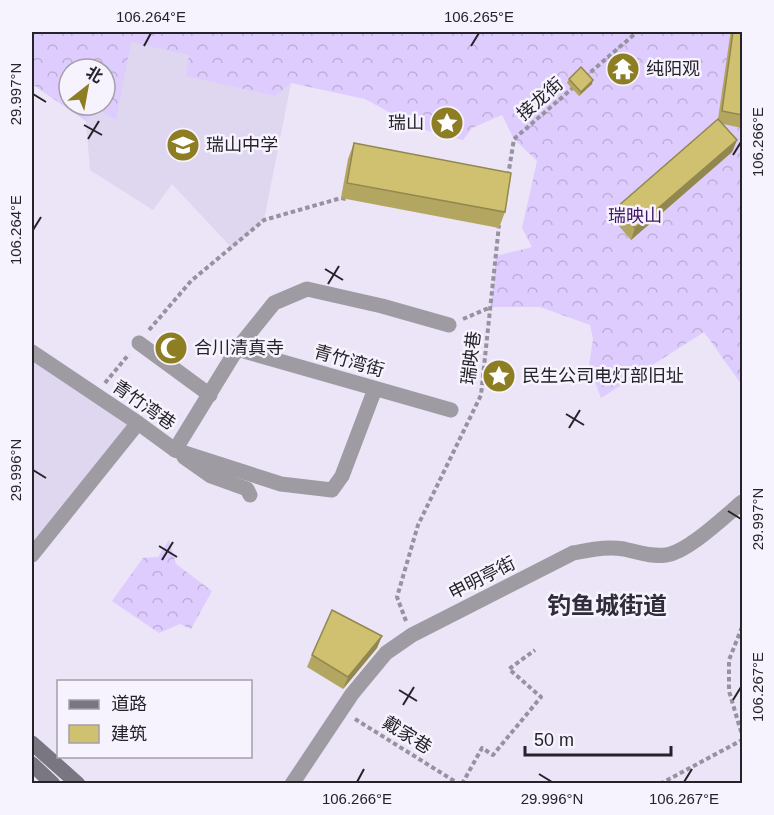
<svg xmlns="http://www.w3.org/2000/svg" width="774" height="815" font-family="Helvetica,'Noto Sans SC',sans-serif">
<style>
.built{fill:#dfd6ef;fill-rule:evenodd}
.forest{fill:url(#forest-crowns);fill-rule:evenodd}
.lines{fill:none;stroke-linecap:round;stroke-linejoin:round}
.path{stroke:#96929f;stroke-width:4;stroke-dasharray:4.5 3;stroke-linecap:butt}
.street{stroke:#9e9ba3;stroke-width:15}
.secondary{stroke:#7a7681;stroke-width:15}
.wall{fill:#b3a660}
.shaded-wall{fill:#92874e}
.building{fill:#d0c170;stroke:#92874e;stroke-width:1.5}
.ticks{fill:none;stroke:#252329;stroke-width:2}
.labels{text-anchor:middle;stroke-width:5;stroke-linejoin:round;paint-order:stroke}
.poi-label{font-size:18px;fill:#252329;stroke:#f7f3fe;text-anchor:start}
.street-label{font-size:18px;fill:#252329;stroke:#f7f3fe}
.park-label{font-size:18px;fill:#3e1567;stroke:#f7f3fe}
.district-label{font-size:24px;font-weight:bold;fill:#312c39;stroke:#f7f3fe}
.neatline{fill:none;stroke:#252329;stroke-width:2}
.ticks-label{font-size:15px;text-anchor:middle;fill:#252329}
</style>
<defs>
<pattern id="forest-crowns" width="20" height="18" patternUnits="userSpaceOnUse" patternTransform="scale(1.5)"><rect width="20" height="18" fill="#ddccfd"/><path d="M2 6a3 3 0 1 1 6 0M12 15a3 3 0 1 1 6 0" fill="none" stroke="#beafd9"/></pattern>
</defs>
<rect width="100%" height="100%" fill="#ebe5f7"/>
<g class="built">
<path d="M 32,32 L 301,32 L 264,220 L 232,248 L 172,184 L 153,210 L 90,170 L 86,121 L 33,85 L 32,86 ZM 69,69 L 105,69 L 105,105 L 69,105 Z"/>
<path d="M 32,352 L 138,423 L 32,555 Z"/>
</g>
<g class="forest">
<path d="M 32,32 L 742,32 L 742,385 L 704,332 L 601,398 L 589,366 L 593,339 L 590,325 L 540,307 L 491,307 L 496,256 L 532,247 L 522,228 L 537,161 L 514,139 L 502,115 L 472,128 L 463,140 L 418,128 L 365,99 L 291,83 L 275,96 L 186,76 L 189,55 L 131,42 L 116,120 L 97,109 L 86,121 L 32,84 ZM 69,69 L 105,69 L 105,105 L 69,105 Z"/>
<path d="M 169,540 L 176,564 L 212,591 L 191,629 L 180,624 L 159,633 L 112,601 L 143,558 L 158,557 Z"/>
</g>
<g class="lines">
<g class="path">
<path d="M 585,77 L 637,32"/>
<path d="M 508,176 L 514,139 L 575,86"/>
<path d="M 463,319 L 491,307"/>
<path d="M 149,330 L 191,281 L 264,220 L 341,198 L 346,199"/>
<path d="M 105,383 L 129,354"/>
<path d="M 406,621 L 397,597 L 418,525 L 481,395 L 499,225"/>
<path d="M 742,627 L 729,660 L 729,691 L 742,735"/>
<path d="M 355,719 L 459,784"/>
<path d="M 462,784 L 482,748 L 493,755 L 541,697 L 509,669 L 535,650"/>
<path d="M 660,784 L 742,740"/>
</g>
<g class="street">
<path d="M 139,343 L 210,395"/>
<path d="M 237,349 L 451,410"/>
<path d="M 32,352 L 138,423 L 175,450 L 237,349 L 274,303 L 307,289 L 382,306 L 449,325"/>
<path d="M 175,450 L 281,484 L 332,490 L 342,476 L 375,389"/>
<path d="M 184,457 L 211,476 L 247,489 L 250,495"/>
<path d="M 32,555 L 138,423"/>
<path d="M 292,784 L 352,694 L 386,653 L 412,635 L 573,553 C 591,550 606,546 624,549 C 638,552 651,557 666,555 C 688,552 724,517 742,502"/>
</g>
<g class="secondary">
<path d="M 32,743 L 78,784"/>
<path d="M 32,764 L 53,784"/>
</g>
</g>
<g class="wall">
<path d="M 731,32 L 742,32 L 742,128 L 723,124 L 737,140 L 732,152 L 631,240 L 613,219 L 617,207 L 718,119 L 730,36 Z"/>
<path d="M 569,79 L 592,84 L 579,96 L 567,83 Z"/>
<path d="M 354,143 L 505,212 L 499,228 L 341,198 L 348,159 Z"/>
<path d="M 382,636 L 377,648 L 343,689 L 307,667 L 312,655 Z"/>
</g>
<g class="shaded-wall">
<path d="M 593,80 L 592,84 L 579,96 L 581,92 Z"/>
<path d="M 737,140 L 732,152 L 631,240 L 635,228 Z"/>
<path d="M 382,636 L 377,648 L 343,689 L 348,677 Z"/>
</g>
<g class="building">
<path d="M 733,32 L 742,32 L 742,115 L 722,111 Z"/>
<path d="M 581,67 L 593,80 L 581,92 L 569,79 Z"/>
<path d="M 718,119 L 737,140 L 635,228 L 617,207 Z"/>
<path d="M 354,143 L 511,173 L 505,212 L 347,183 Z"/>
<path d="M 332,610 L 382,636 L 348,677 L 312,655 Z"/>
</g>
<path class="ticks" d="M 144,46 L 151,33M 471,46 L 479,33M 33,94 L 46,102M 84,125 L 102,135M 88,139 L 99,121M 733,155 L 741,142M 33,230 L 41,217M 325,269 L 343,280M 328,284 L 339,266M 566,414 L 584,425M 569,428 L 580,410M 33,470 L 46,478M 728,511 L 741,519M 159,546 L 177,557M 162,560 L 173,542M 399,690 L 417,701M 733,700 L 741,687M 403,705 L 414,687M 539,774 L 552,782M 357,782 L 364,769M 684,782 L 692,769"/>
<defs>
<g id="temple-disc" transform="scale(1.725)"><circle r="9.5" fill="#8d7d23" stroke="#f7f3fe"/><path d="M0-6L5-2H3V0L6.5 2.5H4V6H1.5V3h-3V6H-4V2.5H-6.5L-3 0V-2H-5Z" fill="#fff"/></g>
<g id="sight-disc" transform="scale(1.725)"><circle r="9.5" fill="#8d7d23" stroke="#f7f3fe"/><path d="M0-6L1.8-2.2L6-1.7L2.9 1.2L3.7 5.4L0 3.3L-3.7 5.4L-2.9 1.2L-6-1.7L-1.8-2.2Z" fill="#fff"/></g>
<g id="school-disc" transform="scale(1.725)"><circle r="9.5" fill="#8d7d23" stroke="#f7f3fe"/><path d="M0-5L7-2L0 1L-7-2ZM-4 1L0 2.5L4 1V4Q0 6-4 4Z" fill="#fff"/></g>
<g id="mosque-disc" transform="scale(1.725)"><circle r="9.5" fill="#8d7d23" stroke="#f7f3fe"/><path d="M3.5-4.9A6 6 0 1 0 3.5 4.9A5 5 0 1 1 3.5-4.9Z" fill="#fff"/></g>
</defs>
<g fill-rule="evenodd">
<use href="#temple-disc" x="623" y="69"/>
<use href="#sight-disc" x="447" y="123"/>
<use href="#school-disc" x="183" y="145"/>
<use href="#mosque-disc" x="171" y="348"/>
<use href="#sight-disc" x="499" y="376"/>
</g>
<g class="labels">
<g class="poi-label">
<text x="646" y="75">纯阳观</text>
<text x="424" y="129" text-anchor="end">瑞山</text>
<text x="206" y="151">瑞山中学</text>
<text x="194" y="354">合川清真寺</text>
<text x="522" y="382">民生公司电灯部旧址</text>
</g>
<g class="street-label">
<text transform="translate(540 99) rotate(-41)" y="6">接龙街</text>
<text transform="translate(471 358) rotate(-83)" y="6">瑞映巷</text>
<text transform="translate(349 361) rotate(16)" y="6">青竹湾街</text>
<text transform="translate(144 405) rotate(35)" y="6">青竹湾巷</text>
<text transform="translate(482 578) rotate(-27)" y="6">申明亭街</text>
<text transform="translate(407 735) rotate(32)" y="6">戴家巷</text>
</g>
<g class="park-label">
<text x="635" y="222">瑞映山</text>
</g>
<g class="district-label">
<text x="607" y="614">钓鱼城街道</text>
</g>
</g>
<rect width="774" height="815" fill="none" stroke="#f7f3fe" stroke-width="66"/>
<rect x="57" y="680" width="195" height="78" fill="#f7f3fe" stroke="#a3a0a9" stroke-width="1.5"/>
<rect x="69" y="700" width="30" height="9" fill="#7a7681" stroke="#a3a0a9" stroke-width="1.5"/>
<text x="111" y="710" font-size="18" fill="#252329">道路</text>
<rect x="69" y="725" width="30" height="18" fill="#d0c170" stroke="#a3a0a9" stroke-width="1.5"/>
<text x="111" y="740" font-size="18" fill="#252329">建筑</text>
<g transform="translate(87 87) rotate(31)"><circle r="28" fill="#f7f3fe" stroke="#a3a0a9" stroke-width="1.5"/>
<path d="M0-4.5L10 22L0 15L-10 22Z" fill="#8d7d23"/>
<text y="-9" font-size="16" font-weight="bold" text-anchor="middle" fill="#252329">北</text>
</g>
<path d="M525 746v9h146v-9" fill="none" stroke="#252329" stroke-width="3"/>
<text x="534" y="746" font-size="18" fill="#252329" stroke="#f7f3fe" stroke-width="4.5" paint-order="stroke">50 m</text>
<rect x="33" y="33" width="708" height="749" class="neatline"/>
<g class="ticks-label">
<text x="151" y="22">106.264°E</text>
<text x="479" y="22">106.265°E</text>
<text transform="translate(16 94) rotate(-90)" y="5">29.997°N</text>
<text transform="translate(758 142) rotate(-90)" y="5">106.266°E</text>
<text transform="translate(16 230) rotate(-90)" y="5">106.264°E</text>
<text transform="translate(16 470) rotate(-90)" y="5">29.996°N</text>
<text transform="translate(758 519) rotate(-90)" y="5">29.997°N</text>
<text transform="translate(758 687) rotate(-90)" y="5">106.267°E</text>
<text x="357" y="804">106.266°E</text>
<text x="552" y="804">29.996°N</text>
<text x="684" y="804">106.267°E</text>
</g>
</svg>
